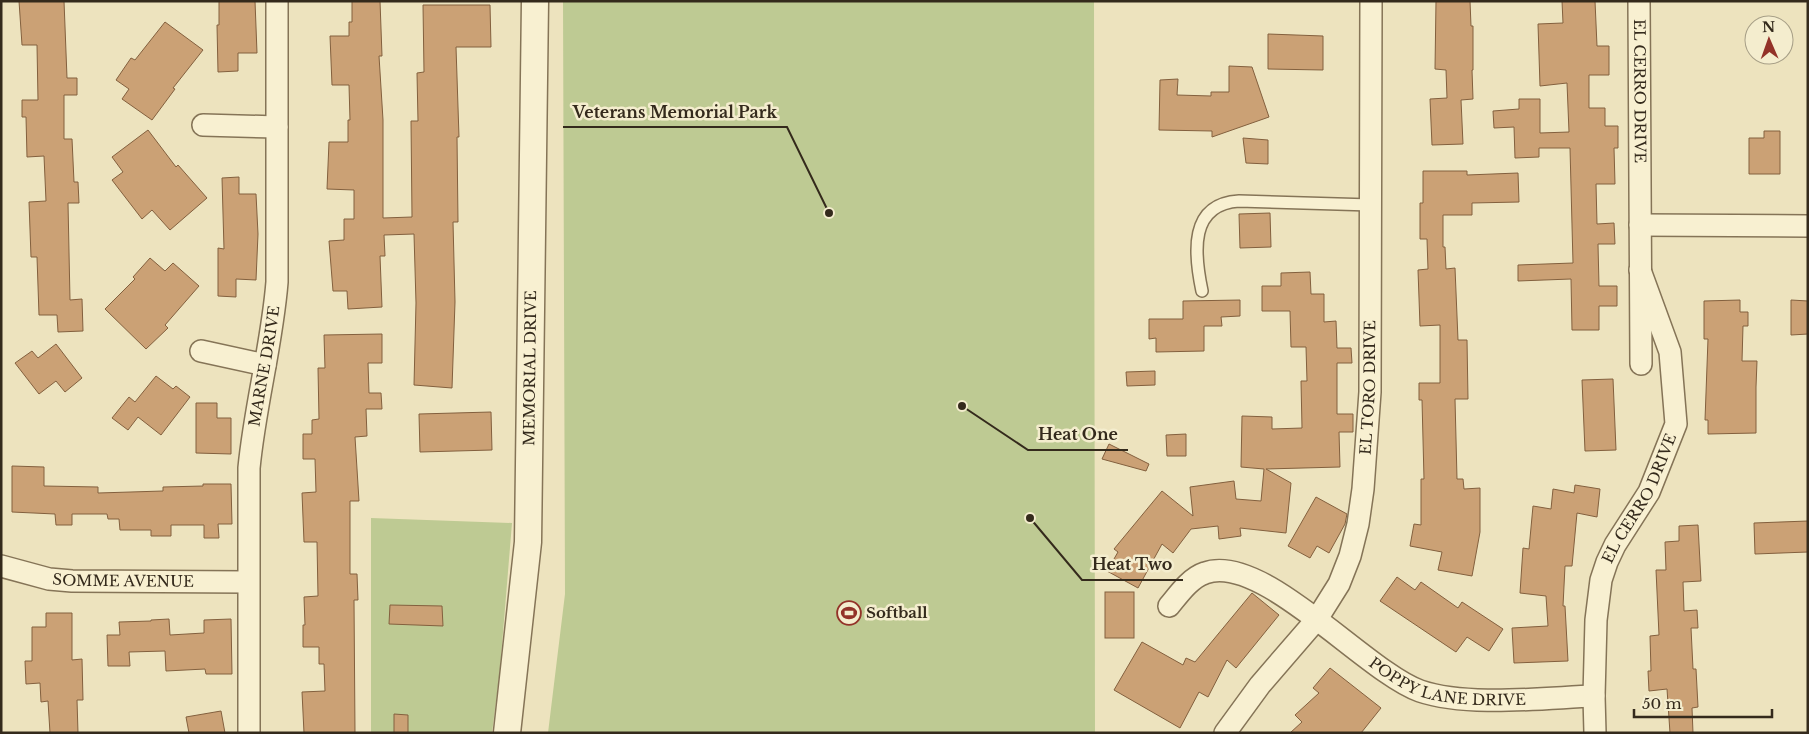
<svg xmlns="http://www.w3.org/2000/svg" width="1809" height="734" font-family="'Libre Baskerville',serif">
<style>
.green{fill:#beca93}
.building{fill:#cba175;stroke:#83603e}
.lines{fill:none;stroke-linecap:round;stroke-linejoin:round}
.service-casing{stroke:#857457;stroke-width:14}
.minor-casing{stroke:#857457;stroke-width:24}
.tertiary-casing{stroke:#857457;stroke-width:29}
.service{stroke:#f8f0d1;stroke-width:11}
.minor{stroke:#f8f0d1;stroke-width:21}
.tertiary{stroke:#f8f0d1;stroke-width:26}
.labels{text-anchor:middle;stroke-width:5;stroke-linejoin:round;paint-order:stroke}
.street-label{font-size:15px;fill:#342a1c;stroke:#f4edce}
.poi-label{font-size:15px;font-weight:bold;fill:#342a1c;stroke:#f4edce;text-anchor:start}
.leader{fill:none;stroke:#342a1c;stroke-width:2}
.callout-dot{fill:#342a1c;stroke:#f4edce;stroke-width:2}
.callout-label{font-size:16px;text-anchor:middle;font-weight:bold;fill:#342a1c;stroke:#f4edce;stroke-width:5;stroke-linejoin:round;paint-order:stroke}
</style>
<rect width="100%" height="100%" fill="#ede3be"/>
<g class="green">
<path d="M 563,1 L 1094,1 L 1095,733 L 548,733 L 565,594 Z"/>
<path d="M 371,518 L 512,523 L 500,669 L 492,733 L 371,733 Z"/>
</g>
<g class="building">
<path d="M 19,1 L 64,1 L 67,78 L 77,78 L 77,95 L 64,95 L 64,139 L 72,139 L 74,182 L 78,182 L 79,203 L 68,203 L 70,300 L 82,299 L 83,331 L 58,332 L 57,315 L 39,315 L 37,257 L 31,257 L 29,202 L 46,201 L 44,156 L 27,157 L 26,117 L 22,117 L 22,100 L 38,100 L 37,45 L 22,45 Z"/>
<path d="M 219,1 L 255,1 L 257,53 L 238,53 L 238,71 L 218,72 L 217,25 L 219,25 Z"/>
<path d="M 352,1 L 380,1 L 382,56 L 379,56 L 383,120 L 383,218 L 412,217 L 411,121 L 418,121 L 417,73 L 424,72 L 423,5 L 490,5 L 491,47 L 456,47 L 459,137 L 457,137 L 458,222 L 453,222 L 455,302 L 452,388 L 414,385 L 416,303 L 414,234 L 384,235 L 385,256 L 380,256 L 382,307 L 348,309 L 347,291 L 333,291 L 329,241 L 344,240 L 344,219 L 354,219 L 354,190 L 327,189 L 329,142 L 348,142 L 348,120 L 350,120 L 349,85 L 332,85 L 330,36 L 349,36 L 349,22 L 352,22 Z"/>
<path d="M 1436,1 L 1470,1 L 1471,26 L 1473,26 L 1473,70 L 1472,70 L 1473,99 L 1461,100 L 1463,144 L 1432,145 L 1430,99 L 1447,98 L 1446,70 L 1435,69 Z"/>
<path d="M 1562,1 L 1595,1 L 1597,46 L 1609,46 L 1609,75 L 1589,75 L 1589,108 L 1605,108 L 1605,126 L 1618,126 L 1618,148 L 1614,148 L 1615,184 L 1596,184 L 1597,224 L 1614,223 L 1615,244 L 1598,244 L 1599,286 L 1617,286 L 1617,306 L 1599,306 L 1599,330 L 1572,330 L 1571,279 L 1518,281 L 1518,265 L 1573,263 L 1570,148 L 1539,148 L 1539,157 L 1515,158 L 1514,127 L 1494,128 L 1493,111 L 1519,109 L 1519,99 L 1540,99 L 1540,133 L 1569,132 L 1567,83 L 1540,86 L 1538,24 L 1563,23 Z"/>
<path d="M 165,22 L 203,50 L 173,88 L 175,89 L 152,120 L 122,99 L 129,89 L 116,80 L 131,58 L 135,60 Z"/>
<path d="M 1268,34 L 1323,36 L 1323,70 L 1268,69 Z"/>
<path d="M 1229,66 L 1252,67 L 1269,117 L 1212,137 L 1212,131 L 1159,130 L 1160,80 L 1178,79 L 1177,95 L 1211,96 L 1211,92 L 1229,92 Z"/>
<path d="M 148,130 L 176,167 L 178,165 L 207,198 L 170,230 L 152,210 L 142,219 L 112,180 L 123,172 L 112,157 Z"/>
<path d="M 1764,131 L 1780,131 L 1780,174 L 1749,174 L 1749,138 L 1764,138 Z"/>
<path d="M 1243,138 L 1268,140 L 1268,164 L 1246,163 Z"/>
<path d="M 1423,171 L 1467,171 L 1467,175 L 1518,173 L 1519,202 L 1472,203 L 1472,215 L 1443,215 L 1443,247 L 1445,247 L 1446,269 L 1455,268 L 1458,340 L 1467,340 L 1468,399 L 1455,399 L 1457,479 L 1463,479 L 1464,489 L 1480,488 L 1480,532 L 1472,576 L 1438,570 L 1442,552 L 1410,546 L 1414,524 L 1421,525 L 1421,479 L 1424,479 L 1422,400 L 1419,400 L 1419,383 L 1440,383 L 1440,325 L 1420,326 L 1418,270 L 1428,269 L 1427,239 L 1420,239 L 1420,203 L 1423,203 Z"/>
<path d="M 239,177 L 239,194 L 256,194 L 258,234 L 256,280 L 236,279 L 236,297 L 218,296 L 218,248 L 224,249 L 222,178 Z"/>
<path d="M 1270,213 L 1271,247 L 1240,248 L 1239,214 Z"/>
<path d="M 150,258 L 165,271 L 173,263 L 199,286 L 165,325 L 168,328 L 146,349 L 105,309 L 135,279 L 133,277 Z"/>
<path d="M 1310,272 L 1311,294 L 1324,294 L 1324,322 L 1336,321 L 1337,348 L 1351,348 L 1352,363 L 1337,363 L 1337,414 L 1353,414 L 1353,432 L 1339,432 L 1340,467 L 1266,469 L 1291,483 L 1286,533 L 1240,528 L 1241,536 L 1219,539 L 1218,526 L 1191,529 L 1173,553 L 1162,544 L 1138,588 L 1107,571 L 1118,552 L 1114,549 L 1162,491 L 1193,516 L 1190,487 L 1234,481 L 1236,499 L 1261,501 L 1264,469 L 1241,467 L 1242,416 L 1272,417 L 1272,429 L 1302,428 L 1301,381 L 1307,381 L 1306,347 L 1291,347 L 1290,311 L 1262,311 L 1262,286 L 1281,286 L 1281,273 Z"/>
<path d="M 1240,300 L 1240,316 L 1221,317 L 1222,326 L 1204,326 L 1204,351 L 1156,352 L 1156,338 L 1149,339 L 1149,319 L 1183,319 L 1183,301 Z"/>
<path d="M 1740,300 L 1740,312 L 1748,312 L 1748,326 L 1743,326 L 1742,361 L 1757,361 L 1756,387 L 1756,433 L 1708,434 L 1708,420 L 1705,420 L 1708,339 L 1704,339 L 1704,301 Z"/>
<path d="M 1791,300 L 1808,301 L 1808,334 L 1791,335 Z"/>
<path d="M 382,334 L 382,363 L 368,363 L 369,393 L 381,393 L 382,409 L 366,409 L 367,436 L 355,437 L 359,501 L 350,501 L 350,574 L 357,574 L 358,600 L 354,600 L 355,733 L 304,733 L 302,692 L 325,691 L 324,664 L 319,664 L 319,647 L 303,647 L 303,625 L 305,625 L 304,597 L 318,596 L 317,542 L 304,542 L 302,493 L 316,492 L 315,459 L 303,459 L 303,434 L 312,434 L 312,420 L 319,419 L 318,368 L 325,368 L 324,335 Z"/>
<path d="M 56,344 L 82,378 L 65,392 L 56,381 L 39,394 L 15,363 L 32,351 L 38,358 Z"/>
<path d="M 1155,371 L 1155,385 L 1127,386 L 1126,372 Z"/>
<path d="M 156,376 L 173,389 L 176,386 L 190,397 L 161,435 L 138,417 L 128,430 L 112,418 L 129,397 L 135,402 Z"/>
<path d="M 1613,379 L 1616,450 L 1585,451 L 1582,380 Z"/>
<path d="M 196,403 L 217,403 L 217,418 L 231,418 L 231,454 L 196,453 Z"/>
<path d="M 491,412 L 492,450 L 420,452 L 419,414 Z"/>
<path d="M 1186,434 L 1186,456 L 1167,456 L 1166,435 Z"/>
<path d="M 1109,444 L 1149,464 L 1146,471 L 1102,459 Z"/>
<path d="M 12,466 L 44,467 L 44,486 L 98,487 L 98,493 L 163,491 L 163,487 L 203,486 L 203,484 L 231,484 L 232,524 L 218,524 L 219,538 L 204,538 L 204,525 L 171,525 L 171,536 L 151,536 L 151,530 L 120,530 L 119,519 L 108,519 L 107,514 L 72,514 L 72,525 L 56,525 L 55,514 L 12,512 Z"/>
<path d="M 1575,485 L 1600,489 L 1597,517 L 1577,513 L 1572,566 L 1565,566 L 1563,606 L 1565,606 L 1568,661 L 1514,663 L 1512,628 L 1548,626 L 1546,596 L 1520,593 L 1523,548 L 1529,549 L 1533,506 L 1551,509 L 1553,489 L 1574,493 Z"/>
<path d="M 1316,497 L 1347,514 L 1345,524 L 1329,553 L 1317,546 L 1310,558 L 1288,546 Z"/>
<path d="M 1808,521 L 1808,552 L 1755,554 L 1754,523 Z"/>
<path d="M 1698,525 L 1701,581 L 1683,582 L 1684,611 L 1697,610 L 1698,628 L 1691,628 L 1693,669 L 1696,669 L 1698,707 L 1692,708 L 1693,733 L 1670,733 L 1667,689 L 1649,691 L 1648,671 L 1651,671 L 1650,636 L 1659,635 L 1656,570 L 1666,570 L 1665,542 L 1679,541 L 1679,526 Z"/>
<path d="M 1397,577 L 1415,590 L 1421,582 L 1458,608 L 1462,602 L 1503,629 L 1489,651 L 1467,637 L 1456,652 L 1380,601 Z"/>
<rect x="1105" y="592" width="29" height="46"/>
<path d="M 1252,593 L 1279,615 L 1236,668 L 1227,660 L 1208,697 L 1199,692 L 1180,728 L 1114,690 L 1142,642 L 1183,665 L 1186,658 L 1195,662 Z"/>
<path d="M 390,605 L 442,606 L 443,626 L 389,624 Z"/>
<path d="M 46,613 L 72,613 L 72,660 L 82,659 L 83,700 L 77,700 L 78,733 L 50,733 L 48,701 L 41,702 L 40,683 L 26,684 L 25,661 L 32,661 L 32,627 L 46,627 Z"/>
<path d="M 169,619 L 170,635 L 204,633 L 204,620 L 231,619 L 232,674 L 206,674 L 205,669 L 166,671 L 165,651 L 129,652 L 130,666 L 108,666 L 107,635 L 120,635 L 119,622 L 151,621 L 151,620 Z"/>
<path d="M 1330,668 L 1381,708 L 1361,733 L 1290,733 L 1302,722 L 1295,715 L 1319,693 L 1313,688 Z"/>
<path d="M 221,711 L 225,733 L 189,733 L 186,717 Z"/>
<path d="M 394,714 L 408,715 L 408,733 L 394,733 Z"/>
</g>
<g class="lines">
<g class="service-casing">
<path id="service" d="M 1202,291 C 1194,253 1189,204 1239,201 L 1371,205"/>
</g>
<g class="minor-casing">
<g id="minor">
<path id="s1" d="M 1639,1 L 1641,364"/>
<path d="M 203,125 L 277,127"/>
<path d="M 1640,225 L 1808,226"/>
<path d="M 201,351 L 265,365"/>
<path id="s2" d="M 1,566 L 49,579 L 72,581 L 248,582"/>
<path id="s3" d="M 1169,606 C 1179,594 1190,578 1205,573 C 1262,552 1366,672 1420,691 C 1467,707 1543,698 1594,696"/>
<path id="s4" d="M 249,733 L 249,468 C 255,405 272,345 277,282 L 277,1"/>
<path id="s5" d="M 1225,733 L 1260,685 L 1317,619 L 1339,584 L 1350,556 L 1358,524 L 1363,489 L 1370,392 L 1371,1"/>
<path id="s6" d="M 1595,733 L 1594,696 L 1596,620 L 1601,580 L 1607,562 L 1615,545 L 1649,492 L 1676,424 L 1670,352 L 1640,270"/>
</g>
</g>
<g class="tertiary-casing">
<g id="tertiary">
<path id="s7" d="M 507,733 L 528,542 L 535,1"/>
</g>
</g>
<use href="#service" class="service"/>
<use href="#minor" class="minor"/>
<use href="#tertiary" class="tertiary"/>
</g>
<defs>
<g id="stadium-ring" transform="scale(1.25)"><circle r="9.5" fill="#f4edce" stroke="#933228" stroke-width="1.5"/><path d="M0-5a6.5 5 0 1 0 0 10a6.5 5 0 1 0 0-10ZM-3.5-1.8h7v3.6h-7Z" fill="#933228"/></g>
</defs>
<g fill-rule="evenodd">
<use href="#stadium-ring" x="849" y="613"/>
</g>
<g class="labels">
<g class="street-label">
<text dy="5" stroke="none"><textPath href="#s1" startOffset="90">EL CERRO DRIVE</textPath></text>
<text dy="5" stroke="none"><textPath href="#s4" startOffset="368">MARNE DRIVE</textPath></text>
<text dy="5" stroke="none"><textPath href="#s7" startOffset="366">MEMORIAL DRIVE</textPath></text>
<text dy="5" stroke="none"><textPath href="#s5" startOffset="388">EL TORO DRIVE</textPath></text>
<text dy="5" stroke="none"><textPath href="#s6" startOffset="244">EL CERRO DRIVE</textPath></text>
<text dy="5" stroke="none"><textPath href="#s2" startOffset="124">SOMME AVENUE</textPath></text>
<text dy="5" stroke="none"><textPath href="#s3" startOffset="325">POPPY LANE DRIVE</textPath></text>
</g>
<g class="poi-label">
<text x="866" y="618">Softball</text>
</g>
</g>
<path class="leader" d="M829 213L787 127H563M962 406L1028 450H1128M1030 518L1082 580H1183"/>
<g class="callout-dot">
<circle cx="829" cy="213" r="5"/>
<circle cx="962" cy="406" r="5"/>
<circle cx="1030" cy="518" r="5"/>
</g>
<g class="callout-label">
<text x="675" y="118">Veterans Memorial Park</text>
<text x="1078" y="440">Heat One</text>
<text x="1132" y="570">Heat Two</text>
</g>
<rect width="1809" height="734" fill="none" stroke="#342a1c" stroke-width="5"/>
<g transform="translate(1769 40) rotate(358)"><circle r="24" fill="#f4edce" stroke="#a79f87"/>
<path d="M0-4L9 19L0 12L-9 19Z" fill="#933228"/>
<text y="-8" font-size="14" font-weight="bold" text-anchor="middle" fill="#342a1c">N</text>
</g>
<path d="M1634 709v8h138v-8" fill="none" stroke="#342a1c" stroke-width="2.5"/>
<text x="1642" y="709" font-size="15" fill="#342a1c" stroke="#f4edce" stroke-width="4" paint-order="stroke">50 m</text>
</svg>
